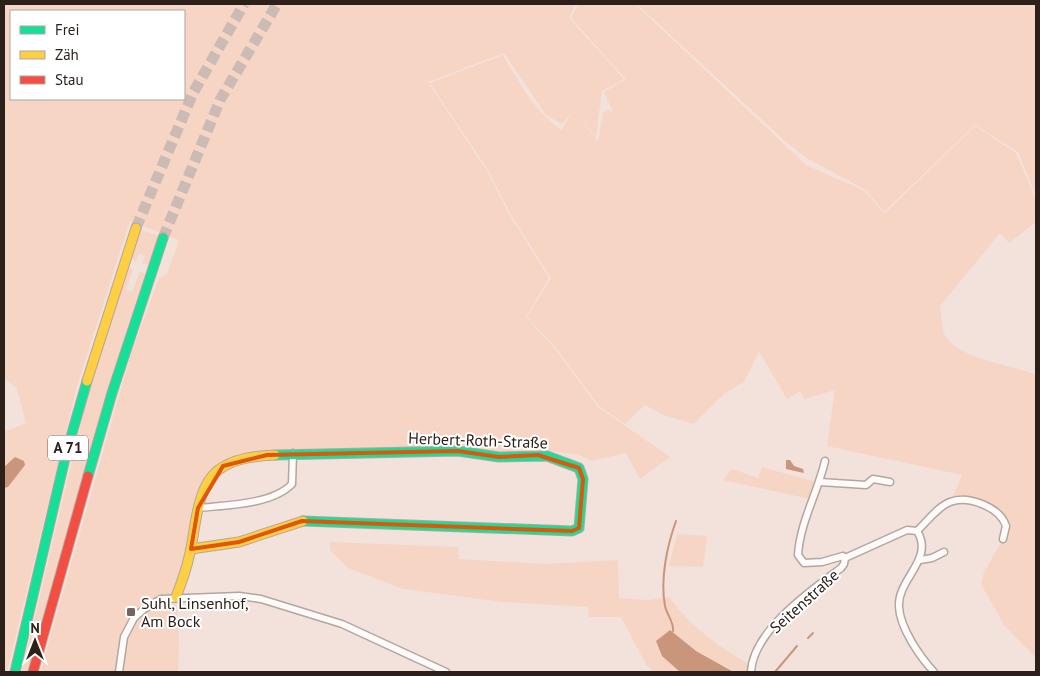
<svg xmlns="http://www.w3.org/2000/svg" width="1040" height="676" font-family="'PT Sans',sans-serif">
<style>
.green{fill:#f7d5c4;fill-rule:evenodd}
.water{fill:#c9967c}
.lines{fill:none;stroke-linecap:round;stroke-linejoin:round}
.stream{stroke:#c9967c;stroke-width:2}
.highway-tunnel{stroke:#cbbbb4;stroke-width:11;stroke-dasharray:11 5.5;stroke-linecap:butt}
.street-casing{stroke:#b3a6a0;stroke-width:9}
.fast-casing{stroke:#b3a6a0;stroke-width:11}
.slow-casing{stroke:#b3a6a0;stroke-width:11}
.jam-casing{stroke:#b3a6a0;stroke-width:11}
.street{stroke:#fdfbfa;stroke-width:6}
.fast{stroke:#16e098;stroke-width:9}
.slow{stroke:#ffcf43;stroke-width:9}
.jam{stroke:#f24e42;stroke-width:9}
.marked{fill:none;stroke:#df560d;stroke-width:4;stroke-linejoin:round}
.poi-dot{fill:#72645e;stroke:#fff;stroke-width:2}
.labels{text-anchor:middle;stroke-width:4;stroke-linejoin:round;paint-order:stroke}
.shield{fill:#fff;stroke:#6c635f;stroke-width:1}
.shield-label{font-size:15px;font-weight:bold;fill:#2d201a}
.street-label{font-size:16px;fill:#2d201a;stroke:#fff}
.poi-label{font-size:16px;fill:#2d201a;stroke:#fff;text-anchor:start}
</style>
<rect width="100%" height="100%" fill="#f2e2db"/>
<g class="green">
<path d="M 4,4 L 576,4 L 569,18 L 624,79 L 602,91 L 596,137 L 574,110 L 598,141 L 603,113 L 608,110 L 613,112 L 604,92 L 626,79 L 571,18 L 578,4 L 635,4 L 806,165 L 865,191 L 884,214 L 975,126 L 1016,153 L 1036,200 L 1036,222 L 1009,243 L 1000,233 L 940,306 C 942,315 941,330 946,337 C 963,361 1012,364 1036,375 L 1036,658 L 1004,625 L 981,584 L 984,572 L 1003,539 L 1004,519 L 983,505 L 951,502 L 962,475 L 827,446 L 835,390 L 804,399 L 800,391 L 787,399 L 759,351 L 744,382 L 725,393 L 694,424 L 663,415 L 645,405 L 625,424 L 598,405 L 557,349 L 527,317 L 551,278 L 510,213 L 488,170 L 430,83 L 503,55 C 519,82 534,111 561,130 L 573,111 L 562,124 L 546,115 L 504,53 L 428,82 L 487,171 L 509,214 L 549,278 L 526,317 L 556,350 L 597,406 L 670,457 L 640,479 L 626,453 L 591,461 C 576,450 538,450 519,453 L 291,449 L 215,468 L 176,597 L 179,639 L 178,672 L 40,672 L 131,354 L 159,278 L 167,274 L 179,240 L 130,221 L 77,386 L 7,672 L 4,672 L 4,432 L 26,423 L 17,389 L 4,378 ZM 11,11 L 184,11 L 184,99 L 11,99 Z"/>
<path d="M 637,4 L 1036,4 L 1036,196 L 1018,152 L 975,125 L 884,212 L 866,190 L 808,159 L 786,142 Z"/>
<path d="M 141,230 L 159,236 L 149,265 L 142,263 L 145,256 L 139,254 L 136,262 L 131,258 Z"/>
<path d="M 129,268 L 133,269 L 126,290 L 132,292 L 140,271 L 145,274 L 122,344 L 28,672 L 22,672 L 89,388 Z"/>
<path d="M 762,467 L 816,482 L 810,499 L 723,480 L 732,469 L 758,478 Z"/>
<path d="M 677,534 L 707,536 L 703,567 L 669,566 Z"/>
<path d="M 330,542 L 458,547 L 459,559 L 546,564 L 618,560 L 619,598 L 648,600 L 669,597 C 692,629 718,645 751,666 L 751,672 L 731,672 L 732,670 L 696,651 L 670,630 L 656,641 L 662,656 L 680,672 L 653,672 L 646,664 L 621,617 L 589,617 L 588,607 L 503,602 L 403,589 L 348,568 L 330,550 Z"/>
</g>
<g class="water">
<path d="M 15,457 L 24,461 L 25,465 L 8,487 L 4,488 L 4,467 Z"/>
<path d="M 786,460 L 790,460 L 794,466 L 803,469 L 804,473 L 786,469 Z"/>
<path d="M 670,630 L 696,651 L 732,671 L 680,672 L 662,656 L 656,641 Z"/>
</g>
<g class="lines">
<g class="stream">
<path d="M 673,631 C 674,622 667,615 665,606 C 660,579 667,546 676,521"/>
<path d="M 808,638 L 813,633"/>
<path d="M 775,672 L 797,646"/>
</g>
<g class="highway-tunnel">
<path d="M 136,228 L 193,93 L 244,4"/>
<path d="M 163,238 L 220,100 L 277,4"/>
</g>
<g class="street-casing">
<g id="street">
<path d="M 825,461 C 818,492 800,522 798,555 L 804,563 L 822,562 L 843,556 L 845,558"/>
<path d="M 820,482 L 866,485 L 873,479 L 890,482"/>
<path d="M 198,508 C 225,505 272,505 292,484 L 293,453"/>
<path d="M 917,531 C 927,522 937,507 950,502 C 968,495 1000,507 1006,526 L 1003,539"/>
<path d="M 920,560 L 932,558 L 944,552"/>
<path d="M 119,672 L 124,637 L 134,618 L 144,609 L 161,599 L 239,596 L 261,599 L 342,624 L 446,672"/>
<path d="M 751,672 C 753,631 810,591 841,568 L 844,564 L 845,558 L 907,530 L 917,531 C 935,559 897,579 899,607 C 900,628 920,657 934,672"/>
</g>
</g>
<g class="fast-casing">
<g id="fast">
<path d="M 275,455 L 458,451 L 499,457 L 547,456 L 579,468 L 583,479 L 579,528 L 572,531 L 303,521"/>
<path d="M 88,476 L 112,393 L 163,238"/>
<path d="M 15,672 L 66,454 L 87,381"/>
</g>
</g>
<g class="slow-casing">
<g id="slow">
<path d="M 87,381 L 136,228"/>
<path d="M 191,549 L 239,542 L 303,521"/>
<path d="M 176,597 C 181,584 186,571 189,557 C 196,531 195,490 217,471 C 233,458 256,456 275,455"/>
</g>
</g>
<g class="jam-casing">
<path id="jam" d="M 33,672 L 88,476"/>
</g>
<use href="#street" class="street"/>
<use href="#fast" class="fast"/>
<use href="#slow" class="slow"/>
<use href="#jam" class="jam"/>
</g>
<path class="marked" d="M 458,451 L 499,457 L 538,455 L 579,468 L 583,479 L 579,528 L 572,531 L 302,521 L 239,542 L 191,549 L 198,508 L 223,466 L 267,455 Z"/>
<rect class="poi-dot" x="126" y="607" width="10" height="10" rx="2.5"/>
<g class="labels">
<rect class="shield" x="48" y="435.5" width="40" height="25" rx="4"/>
<g class="shield-label">
<text x="68" y="453">A 71</text>
</g>
<g class="street-label">
<text transform="translate(478 440) rotate(2)" y="6">Herbert-Roth-Straße</text>
<text transform="translate(804 601) rotate(-42)" y="6">Seitenstraße</text>
</g>
<g class="poi-label">
<text x="141" y="609">Suhl, Linsenhof,<tspan x="141" dy="18">Am Bock</tspan></text>
</g>
</g>
<rect width="1040" height="676" fill="none" stroke="#2d201a" stroke-width="10"/>
<rect x="10" y="10" width="175" height="90" fill="#ffffff" stroke="#aba6a3"/>
<rect x="20" y="26" width="25" height="8" fill="#16e098" stroke="#aba6a3"/>
<text x="55" y="35" font-size="15" fill="#2d201a">Frei</text>
<rect x="20" y="51" width="25" height="8" fill="#ffcf43" stroke="#aba6a3"/>
<text x="55" y="60" font-size="15" fill="#2d201a">Zäh</text>
<rect x="20" y="76" width="25" height="8" fill="#f24e42" stroke="#aba6a3"/>
<text x="55" y="85" font-size="15" fill="#2d201a">Stau</text>
<g transform="translate(35 641)" stroke="#ffffff" stroke-width="4" paint-order="stroke">
<path d="M0-4L9 19L0 12L-9 19Z" fill="#2d201a"/>
<text y="-8" font-size="14" font-weight="bold" text-anchor="middle" fill="#2d201a">N</text>
</g>
</svg>
